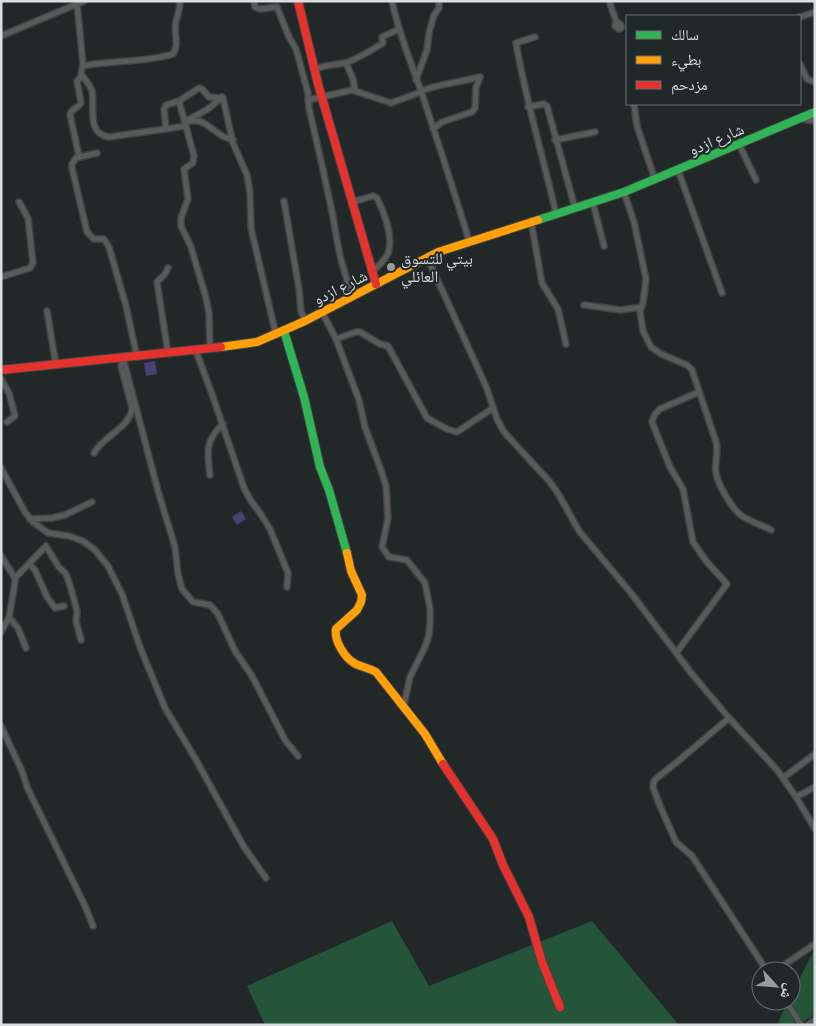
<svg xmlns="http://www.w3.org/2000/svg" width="816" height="1026" font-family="'Exo 2','Noto Naskh Arabic',sans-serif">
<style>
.green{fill:#255538}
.water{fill:#454274}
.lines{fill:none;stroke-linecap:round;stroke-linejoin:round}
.street-casing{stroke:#404344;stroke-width:8}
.fast-casing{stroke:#404344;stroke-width:10}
.slow-casing{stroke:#404344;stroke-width:10}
.jam-casing{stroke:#404344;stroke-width:10}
.street{stroke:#595a5a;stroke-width:5}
.fast{stroke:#30b455;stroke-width:8}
.slow{stroke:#ff9f0a;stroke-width:8}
.jam{stroke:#e5322d;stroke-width:8}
.poi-dot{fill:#989d9f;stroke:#20282a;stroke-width:2}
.labels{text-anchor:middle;stroke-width:4;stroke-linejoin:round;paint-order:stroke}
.street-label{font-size:16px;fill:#d8dddf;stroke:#20282a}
.poi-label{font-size:16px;fill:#d8dddf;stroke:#20282a;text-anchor:start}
</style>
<rect width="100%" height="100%" fill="#222728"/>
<g class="green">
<path d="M 392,921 L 429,986 L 592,921 L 679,1025 L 265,1025 L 247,986 Z"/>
<path d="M 815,948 L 815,1014 L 798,1025 L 777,1025 L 788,1001 L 791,1001 L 791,996 Z"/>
</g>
<g class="water">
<path d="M 155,361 L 157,374 L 146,376 L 144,363 Z"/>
<path d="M 241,511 L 246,519 L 237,525 L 232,517 Z"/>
</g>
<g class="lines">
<g class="street-casing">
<g id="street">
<path d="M 254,1 L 255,7 L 260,9 L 277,7 L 289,37 L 296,49 L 308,93 L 309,108 C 317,144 326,181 333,217 C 338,247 341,267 353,296"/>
<path d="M 392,1 C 398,31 410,60 420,88 C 437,139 454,190 469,241"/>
<path d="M 609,1 L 616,21 L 615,26 L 619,29 L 621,28 L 621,25 L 616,21"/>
<path d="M 77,4 L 83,64 L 81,74 C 85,80 90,84 92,91 C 95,106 86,134 109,137 L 186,126"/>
<path d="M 800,17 L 815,12"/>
<path d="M 1,36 L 84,1"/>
<path d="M 535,37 L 516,43 C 526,101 543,156 556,214"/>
<path d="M 346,63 L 353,79 L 355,90"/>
<path d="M 800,64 L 807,79 L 815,82"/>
<path d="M 83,66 C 113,60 144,63 173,54 C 180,43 173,33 176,21 C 178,14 180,10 180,1"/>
<path d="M 314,70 C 324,65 334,65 345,63 C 357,59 372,50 383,43 L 382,37 L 399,29"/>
<path d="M 416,80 L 427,50 L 429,33 L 434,15 L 439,8 L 439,1"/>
<path d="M 421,91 C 439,84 460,82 480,77"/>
<path d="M 308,100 L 352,90 L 391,103 L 421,92"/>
<path d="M 179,101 L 194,156 L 193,163 L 184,169 L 188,199 L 181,218 L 181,226 L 191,247 L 206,298 L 209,313 L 210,349"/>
<path d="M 634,104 L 637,126 L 655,180"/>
<path d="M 528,107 L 544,104 L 547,106 L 575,208"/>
<path d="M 800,119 L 815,121"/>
<path d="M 188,120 L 208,109 L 222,97"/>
<path d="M 185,122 C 202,118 205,124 218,133 C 222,137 228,138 233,140"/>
<path d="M 166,129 L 164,109 L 166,105 L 179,101 L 199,88 L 202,89 L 209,97 L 223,98 L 233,143 L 247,175 L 250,193 L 251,228 L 276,335"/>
<path d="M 433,129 L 442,122 L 472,112 L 475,108 L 476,88 L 480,77"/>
<path d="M 555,140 L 595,132"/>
<path d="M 739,144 L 756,180"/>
<path d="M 97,153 L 76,158 L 72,164 L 72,168 L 87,232 L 94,239 L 104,239 L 109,247 L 126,306 L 137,357"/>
<path d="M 79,156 L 70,115 C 71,108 78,109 81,103 L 77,81 L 82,76"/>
<path d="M 678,170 L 722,293"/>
<path d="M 624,192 L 634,222 L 646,279 L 643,303 L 640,311 L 643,331 L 651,347 L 661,354 L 687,365 L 692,370 L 716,442 C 719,452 714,463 716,473 C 718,485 732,509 742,516 C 751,522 762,525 771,530"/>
<path d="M 284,201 L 299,289 L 301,311 L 305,321"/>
<path d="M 352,202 L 373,196 L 377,198 C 384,212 394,238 388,253 C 385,261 378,266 372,272"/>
<path d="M 593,203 L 604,246"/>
<path d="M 531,221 L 542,283 L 558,309 L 566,344"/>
<path d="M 427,257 L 475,362 L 487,389 L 497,419 L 504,432 L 550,482 L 559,495 L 579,531 L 631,593 L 692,674 L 729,718 L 778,771 L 796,797 L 815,829"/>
<path d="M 1,277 L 30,268 L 33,263 L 28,218 L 19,202"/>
<path d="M 584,305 L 621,310 L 641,307"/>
<path d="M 47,311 L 56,365"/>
<path d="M 322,312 L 336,339 L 359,400 L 365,427 L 382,473 L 386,486 L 388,518 L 382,547 L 389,557 L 407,560 L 425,583 L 430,608 L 430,623 L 429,635 L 425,647 L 410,677 L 404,705"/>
<path d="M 336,339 L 356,332 L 360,332 L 380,344 L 388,346 L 427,418 L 447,429 L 457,432 L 493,408"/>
<path d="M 196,351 L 213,397 L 244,488 L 251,501 L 260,513 L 270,529 L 288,573 L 287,587"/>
<path d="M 168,353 L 157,282 L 165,274 L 168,268"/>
<path d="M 123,358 L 158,491 L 175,547 L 178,574 L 182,589 L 193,602 L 210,605 L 218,614 L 235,651 L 252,676 L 285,740 L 298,756"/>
<path d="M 1,379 L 9,393 L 15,416 L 7,422"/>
<path d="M 94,453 C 103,436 130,428 132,408 L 121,366 L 122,363 L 124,363"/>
<path d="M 1,468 L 25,512 L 33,522 L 48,533 L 69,536 L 83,541 L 95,550 L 108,566 L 122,594 L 140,647 L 165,708 L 195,758 L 244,847 L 266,878"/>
<path d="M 210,475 C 207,453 205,440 223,424"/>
<path d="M 30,519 L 52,518 L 65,515 L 92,502"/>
<path d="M 1,556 L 15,578 L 15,582 L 9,618 L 1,632"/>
<path d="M 29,564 L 35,570 L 47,597 L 55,608 L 64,606"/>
<path d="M 15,578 L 46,546 L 58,566 L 66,574 L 70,585 L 77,611 L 76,621 L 81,640"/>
<path d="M 9,617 L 18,628 L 26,648"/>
<path d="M 677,652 L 727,584 L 706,561 L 693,542 L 683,489 L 670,467 L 652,422 L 655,414 L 660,409 L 699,392"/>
<path d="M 729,718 L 677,762 L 658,777 L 654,781 L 653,787 L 660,806 L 676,842 L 692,856 L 767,971"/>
<path d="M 1,726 L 22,771 L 27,787 L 85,906 L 93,926"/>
<path d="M 783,778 L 815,754"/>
<path d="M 796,797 L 815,787"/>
<path d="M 775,971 L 815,944"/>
<path d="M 786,1001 L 801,1025"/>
<path d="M 808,1025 L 815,1020"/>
</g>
</g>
<g class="fast-casing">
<g id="fast">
<path d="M 538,220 L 624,192 L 815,112"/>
<path d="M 284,331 L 304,397 L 320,467 L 329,490 L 347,553"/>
</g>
</g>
<g class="slow-casing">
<g id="slow">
<path d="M 221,347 L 257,342 L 305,321 L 438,252 L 538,220"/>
<path d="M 347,553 L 351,571 L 362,595 L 361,602 L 357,610 L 336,629 C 334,640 344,657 354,663 C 361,667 369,668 376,672 L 425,734 L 443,764"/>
</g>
</g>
<g class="jam-casing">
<g id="jam">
<path d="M 298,1 L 318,84 L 376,284"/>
<path d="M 1,370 L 221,347"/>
<path d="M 443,764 L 493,839 L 503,865 L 529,917 L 542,962 L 560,1007"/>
</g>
</g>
<use href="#street" class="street"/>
<use href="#fast" class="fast"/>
<use href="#slow" class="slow"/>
<use href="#jam" class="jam"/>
</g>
<circle class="poi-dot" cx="391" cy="267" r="5"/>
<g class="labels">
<g class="street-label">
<text transform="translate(716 139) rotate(-23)" y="6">شارع ازدو</text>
<text transform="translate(340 287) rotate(-27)" y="6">شارع ازدو</text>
</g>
<g class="poi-label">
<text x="401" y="264">بيتي للتسوق<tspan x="401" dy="18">العائلي</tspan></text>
</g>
</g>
<rect width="816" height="1026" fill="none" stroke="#d8dddf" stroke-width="5"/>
<rect x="626" y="15" width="175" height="90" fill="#20282a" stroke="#6a7072"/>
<rect x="636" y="31" width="25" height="8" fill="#30b455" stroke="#6a7072"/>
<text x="671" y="40" font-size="15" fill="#d8dddf">سالك</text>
<rect x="636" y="56" width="25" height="8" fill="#ff9f0a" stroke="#6a7072"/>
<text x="671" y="65" font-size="15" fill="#d8dddf">بطيء</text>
<rect x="636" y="81" width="25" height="8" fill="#e5322d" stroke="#6a7072"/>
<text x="671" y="90" font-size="15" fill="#d8dddf">مزدحم</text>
<g transform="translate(776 986) rotate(116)"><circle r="24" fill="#20282a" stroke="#6a7072"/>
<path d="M0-4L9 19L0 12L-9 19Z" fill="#989d9f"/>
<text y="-8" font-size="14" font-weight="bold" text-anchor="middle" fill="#d8dddf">ش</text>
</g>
</svg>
